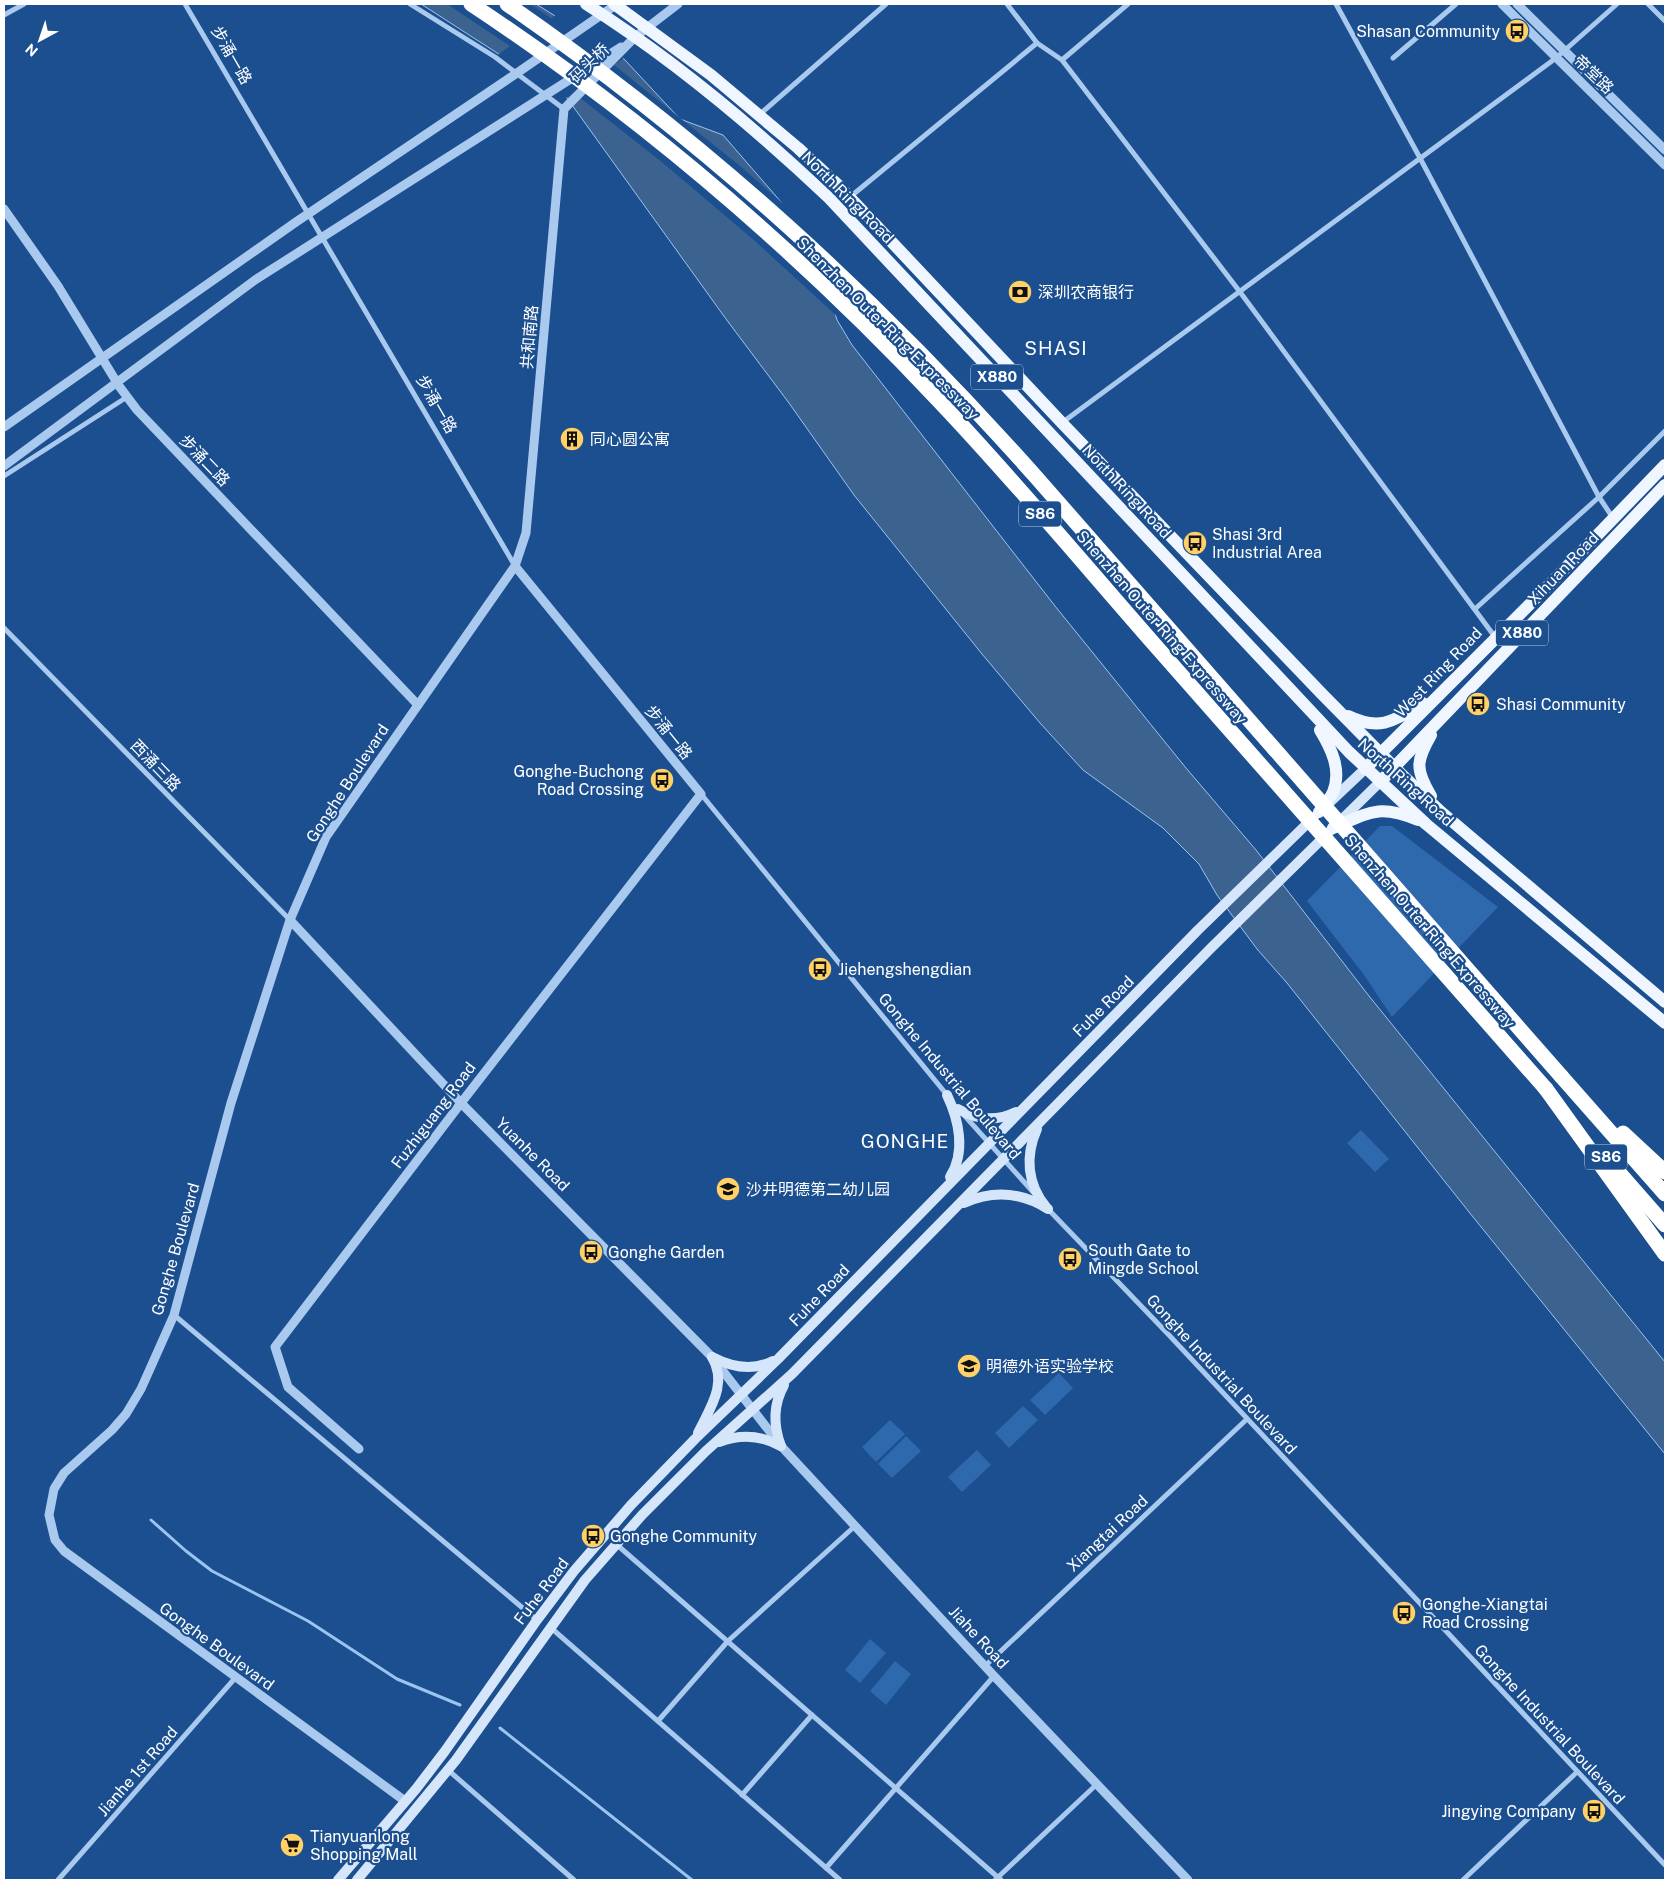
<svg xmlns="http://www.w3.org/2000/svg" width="1669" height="1884" font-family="'Public Sans','Noto Sans SC',sans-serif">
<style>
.green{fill:#2e69ad}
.water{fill:#3c6290;stroke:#9cc4f0}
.pier{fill:#1b4f8f}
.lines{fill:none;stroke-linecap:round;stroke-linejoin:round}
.stream{stroke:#9cc4f0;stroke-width:3}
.minor{stroke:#a9c9ee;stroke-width:5}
.tertiary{stroke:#a9c9ee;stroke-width:9}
.secondary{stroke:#d6e6fa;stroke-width:10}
.primary{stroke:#f0f6ff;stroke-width:12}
.motorway{stroke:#fff;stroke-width:15}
.motorway-bridge{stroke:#fff;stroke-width:15}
.labels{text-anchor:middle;stroke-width:4.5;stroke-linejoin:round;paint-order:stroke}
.shield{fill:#1b4f8f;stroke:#bbcadd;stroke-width:1}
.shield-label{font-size:15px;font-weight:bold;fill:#fff}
.poi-label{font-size:16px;fill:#fff;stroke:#1b4f8f;text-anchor:start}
.street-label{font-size:16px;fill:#fff;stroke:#1b4f8f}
.quarter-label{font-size:19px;letter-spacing:1px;fill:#fff;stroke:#1b4f8f}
</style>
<rect width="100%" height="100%" fill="#1b4f8f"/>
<g class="green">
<path d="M 1380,826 L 1392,826 L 1498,907 L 1392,1017 L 1364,975 L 1307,901 Z"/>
<path d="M 1361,1130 L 1389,1159 L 1375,1172 L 1347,1143 Z"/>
<path d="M 1059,1373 L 1073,1388 L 1045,1415 L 1030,1400 Z"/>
<path d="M 1023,1406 L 1038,1420 L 1009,1448 L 995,1433 Z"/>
<path d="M 890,1420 L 905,1434 L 876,1462 L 862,1447 Z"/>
<path d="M 906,1436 L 921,1451 L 892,1478 L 878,1464 Z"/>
<path d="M 977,1450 L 991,1465 L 962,1492 L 948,1477 Z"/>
<path d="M 870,1639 L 886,1653 L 860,1683 L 845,1670 Z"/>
<path d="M 895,1661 L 911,1674 L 886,1705 L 870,1691 Z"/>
</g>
<path class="water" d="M 421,4 L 536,4 L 624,59 L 680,119 L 723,135 L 814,240 L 837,320 L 852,345 L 1055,606 L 1186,768 L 1256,850 L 1369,996 L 1665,1362 L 1665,1454 L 1469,1212 L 1287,983 L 1257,949 L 1217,895 L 1199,864 L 1163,828 L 1083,770 L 1040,723 L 982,654 L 854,495 L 789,403 L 726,319 L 567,98 Z"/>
<path class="pier" d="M 447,4 L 530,4 L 551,18 L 557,14 L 625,57 L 614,65 L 740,166 L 794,213 L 816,238 L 839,318 L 755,241 L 663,163 L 574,93 L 564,99 L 498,55 L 510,46 Z"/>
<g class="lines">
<g class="stream">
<path d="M 151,1520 L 186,1551 L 212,1571 L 308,1621 L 397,1679 L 460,1705"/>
<path d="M 500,1728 L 692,1880"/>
</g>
<g class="minor">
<path d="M 185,4 L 515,566"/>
<path d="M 410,4 L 495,57 L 564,109"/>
<path d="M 1007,4 L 1037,43 L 1062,60 L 1240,292 L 1495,637"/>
<path d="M 1336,4 L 1420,158 L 1599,497 L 1613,518"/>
<path d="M 1648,4 L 1665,21"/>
<path d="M 4,15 L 24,4"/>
<path d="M 1393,58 L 1456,4"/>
<path d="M 1062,60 L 1128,4"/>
<path d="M 759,115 L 886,4"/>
<path d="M 850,197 L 1037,43"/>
<path d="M 1063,422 L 1556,58 L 1617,4"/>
<path d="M 4,476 L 127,397"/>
<path d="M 1475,609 L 1599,497 L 1665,431"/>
<path d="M 4,628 L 290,920"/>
<path d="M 701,794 L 947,1095"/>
<path d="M 964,1115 L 1033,1192"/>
<path d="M 1047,1208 L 1168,1334 L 1665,1865"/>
<path d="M 174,1315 L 537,1620"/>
<path d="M 616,1544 L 1001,1880"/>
<path d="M 550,1627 L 840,1880"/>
<path d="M 985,1666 L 1247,1419"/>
<path d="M 658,1721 L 728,1641 L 855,1526"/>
<path d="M 448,1770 L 574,1880"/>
<path d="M 742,1795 L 812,1715"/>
<path d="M 826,1868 L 994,1676"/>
<path d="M 58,1880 L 236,1677"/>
<path d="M 995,1880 L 1097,1784"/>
<path d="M 1463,1880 L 1577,1772"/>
</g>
<g class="tertiary">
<path d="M 1502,4 L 1665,165"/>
<path d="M 1517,4 L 1665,150"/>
<path d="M 4,209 L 58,286 L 119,386 L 137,410 L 418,705"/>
<path d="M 4,427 L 296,222 L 517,73 L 617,4"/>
<path d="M 4,466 L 255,280 L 621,47"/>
<path d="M 290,920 L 461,1103 L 712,1357 L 781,1446 L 994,1676 L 1188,1880"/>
<path d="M 359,1449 L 288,1387 L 275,1347 L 461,1103 L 701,794 L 515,566"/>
<path d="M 405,1801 L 64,1551 L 55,1540 L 49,1515 L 54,1489 L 64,1473 L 112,1430 L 126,1414 L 141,1389 L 174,1315 L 231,1103 L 290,920 L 326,837 L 515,566 L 526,533 L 564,109 L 635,37 L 678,4"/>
</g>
<g class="secondary">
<path d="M 1330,802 L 1365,769"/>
<path d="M 947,1095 C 959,1120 966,1152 950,1177"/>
<path d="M 958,1109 C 977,1120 996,1122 1016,1112"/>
<path d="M 1037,1129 C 1025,1156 1027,1184 1046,1207"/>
<path d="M 964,1203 C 993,1190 1021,1192 1048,1209"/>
<path d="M 712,1357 C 731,1367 753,1371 773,1361"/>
<path d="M 698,1433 C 710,1408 728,1384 712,1357"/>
<path d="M 719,1442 C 740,1434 761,1435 781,1446"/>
<path d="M 781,1446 C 773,1425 773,1405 784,1385"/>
<path d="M 338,1880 L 416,1789 L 445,1751 L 537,1620 L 574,1571 L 631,1505 L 695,1439 L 778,1359 L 1198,930 L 1314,817"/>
<path d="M 357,1880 L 456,1760 L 585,1580 L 642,1515 L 706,1451 L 792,1374 L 1210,949 L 1380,782"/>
</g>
<g class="primary">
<path d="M 586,4 C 673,59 754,127 829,198 L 1349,752 L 1426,824 L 1665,1023"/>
<path d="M 614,4 L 711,75 L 798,148 L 840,187 L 1062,423 L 1323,695 L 1394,767 L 1440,811 L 1665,1002"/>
<path d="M 1348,716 C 1381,732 1395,720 1423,703"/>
<path d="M 1365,769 L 1553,581 L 1665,465"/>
<path d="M 1380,782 L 1665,485"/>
<path d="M 1431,796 C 1415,769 1416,761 1431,735"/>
<path d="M 1319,812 C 1324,806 1330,799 1333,792 C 1342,770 1331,748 1320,730"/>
<path d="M 1333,828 C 1370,812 1379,804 1418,820"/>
</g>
<g class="motorway">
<path d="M 1561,1076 L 1665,1194"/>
<path d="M 1546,1089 L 1665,1254"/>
<path d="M 1623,1133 L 1665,1172"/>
<path d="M 1608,1160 L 1665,1225"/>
</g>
<g class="motorway-bridge">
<path d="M 471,4 C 642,117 800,253 940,402 C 1014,480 1083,563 1154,644 C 1285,792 1415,941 1546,1089"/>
<path d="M 507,4 C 705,141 876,297 1036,477 L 1561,1076"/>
</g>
</g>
<defs>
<g id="bus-disc" transform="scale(1.25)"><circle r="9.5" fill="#ffd166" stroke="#1b4f8f"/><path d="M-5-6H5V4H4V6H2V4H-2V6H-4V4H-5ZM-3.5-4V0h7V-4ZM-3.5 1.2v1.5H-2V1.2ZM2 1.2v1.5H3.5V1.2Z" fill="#111"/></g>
<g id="bank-disc" transform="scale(1.25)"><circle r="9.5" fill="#ffd166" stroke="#1b4f8f"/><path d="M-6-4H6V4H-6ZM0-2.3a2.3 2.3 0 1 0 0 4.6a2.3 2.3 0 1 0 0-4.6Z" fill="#111"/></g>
<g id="building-disc" transform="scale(1.25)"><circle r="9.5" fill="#ffd166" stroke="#1b4f8f"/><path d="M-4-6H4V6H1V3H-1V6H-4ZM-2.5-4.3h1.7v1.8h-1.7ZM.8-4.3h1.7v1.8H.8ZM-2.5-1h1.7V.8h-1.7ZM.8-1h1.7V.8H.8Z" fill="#111"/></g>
<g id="school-disc" transform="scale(1.25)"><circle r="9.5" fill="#ffd166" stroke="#1b4f8f"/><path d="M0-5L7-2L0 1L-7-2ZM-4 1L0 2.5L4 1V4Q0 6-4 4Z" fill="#111"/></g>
<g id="supermarket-disc" transform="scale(1.25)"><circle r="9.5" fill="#ffd166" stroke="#1b4f8f"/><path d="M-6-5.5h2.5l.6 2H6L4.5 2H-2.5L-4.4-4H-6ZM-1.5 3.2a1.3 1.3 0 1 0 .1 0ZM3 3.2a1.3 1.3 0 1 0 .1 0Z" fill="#111"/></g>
</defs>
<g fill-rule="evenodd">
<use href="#bus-disc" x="1517" y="31"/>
<use href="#bank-disc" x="1020" y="292"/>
<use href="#building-disc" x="572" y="439"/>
<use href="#bus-disc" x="1195" y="543"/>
<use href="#bus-disc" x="1478" y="704"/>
<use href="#bus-disc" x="662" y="780"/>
<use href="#bus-disc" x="820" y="969"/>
<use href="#school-disc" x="728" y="1189"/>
<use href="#bus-disc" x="591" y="1252"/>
<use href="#bus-disc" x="1070" y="1259"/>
<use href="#school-disc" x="969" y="1366"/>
<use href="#bus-disc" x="593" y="1536"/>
<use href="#bus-disc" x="1404" y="1613"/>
<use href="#bus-disc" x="1594" y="1811"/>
<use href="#supermarket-disc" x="292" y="1845"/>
</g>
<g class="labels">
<g class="shield">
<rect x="971" y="364.5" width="52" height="25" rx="4"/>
<rect x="1019" y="501.5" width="42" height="25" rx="4"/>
<rect x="1496" y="620.5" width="52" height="25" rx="4"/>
<rect x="1585" y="1144.5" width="42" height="25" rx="4"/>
</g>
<g class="shield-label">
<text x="997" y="382">X880</text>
<text x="1040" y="519">S86</text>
<text x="1522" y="638">X880</text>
<text x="1606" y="1162">S86</text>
</g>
<g class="poi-label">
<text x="1500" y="37" text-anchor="end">Shasan Community</text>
<text x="1038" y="298">深圳农商银行</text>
<text x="590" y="445">同心圆公寓</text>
<text x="1212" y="540">Shasi 3rd<tspan x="1212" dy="18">Industrial Area</tspan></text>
<text x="1496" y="710">Shasi Community</text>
<text x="644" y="777" text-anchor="end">Gonghe-Buchong<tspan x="644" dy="18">Road Crossing</tspan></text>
<text x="838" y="975">Jiehengshengdian</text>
<text x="746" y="1195">沙井明德第二幼儿园</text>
<text x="1088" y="1256">South Gate to<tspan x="1088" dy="18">Mingde School</tspan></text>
<text x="608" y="1258">Gonghe Garden</text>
<text x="986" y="1372">明德外语实验学校</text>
<text x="610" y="1542">Gonghe Community</text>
<text x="1422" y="1610">Gonghe-Xiangtai<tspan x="1422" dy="18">Road Crossing</tspan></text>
<text x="1576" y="1817" text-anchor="end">Jingying Company</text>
<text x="310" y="1842">Tianyuanlong<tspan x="310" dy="18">Shopping Mall</tspan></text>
</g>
<g class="street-label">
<text transform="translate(232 55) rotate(60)" y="6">步涌一路</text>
<text transform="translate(589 63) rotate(-45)" y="6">码头桥</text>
<text transform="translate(1594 74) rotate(44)" y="6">帝堂路</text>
<text transform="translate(848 197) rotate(45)" y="6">North Ring Road</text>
<text transform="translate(888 328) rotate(45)" y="6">Shenzhen Outer Ring Expressway</text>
<text transform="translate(529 337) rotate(-85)" y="6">共和南路</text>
<text transform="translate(437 404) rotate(60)" y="6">步涌一路</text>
<text transform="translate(205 460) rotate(46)" y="6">步涌二路</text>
<text transform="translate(1127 491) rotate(47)" y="6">North Ring Road</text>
<text transform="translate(1563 568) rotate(-46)" y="6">Xihuan Road</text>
<text transform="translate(1162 627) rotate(49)" y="6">Shenzhen Outer Ring Expressway</text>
<text transform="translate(1438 672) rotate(-46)" y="6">West Ring Road</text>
<text transform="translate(669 732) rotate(51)" y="6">步涌一路</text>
<text transform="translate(156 765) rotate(46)" y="6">西涌三路</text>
<text transform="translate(1406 782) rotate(42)" y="6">North Ring Road</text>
<text transform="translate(347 783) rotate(-57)" y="6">Gonghe Boulevard</text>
<text transform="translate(1430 931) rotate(49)" y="6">Shenzhen Outer Ring Expressway</text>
<text transform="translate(1103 1006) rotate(-45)" y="6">Fuhe Road</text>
<text transform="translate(950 1076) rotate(50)" y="6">Gonghe Industrial Boulevard</text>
<text transform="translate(433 1115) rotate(-53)" y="6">Fuzhiguang Road</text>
<text transform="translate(533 1154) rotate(45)" y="6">Yuanhe Road</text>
<text transform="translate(175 1249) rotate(-74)" y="6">Gonghe Boulevard</text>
<text transform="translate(819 1295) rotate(-46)" y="6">Fuhe Road</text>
<text transform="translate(1222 1374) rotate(47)" y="6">Gonghe Industrial Boulevard</text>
<text transform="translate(1107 1533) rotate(-43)" y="6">Xiangtai Road</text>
<text transform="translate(541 1591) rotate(-53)" y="6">Fuhe Road</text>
<text transform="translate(979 1637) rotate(47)" y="6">Jiahe Road</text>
<text transform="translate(217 1646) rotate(36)" y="6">Gonghe Boulevard</text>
<text transform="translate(1550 1724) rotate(47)" y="6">Gonghe Industrial Boulevard</text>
<text transform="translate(137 1771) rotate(-49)" y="6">Jianhe 1st Road</text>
</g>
<g class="quarter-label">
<text x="1056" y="355">SHASI</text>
<text x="905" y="1148">GONGHE</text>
</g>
</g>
<rect width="1669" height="1884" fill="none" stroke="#ffffff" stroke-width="10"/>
<g transform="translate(40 40) rotate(220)" stroke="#1b4f8f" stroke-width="4" paint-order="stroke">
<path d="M0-4L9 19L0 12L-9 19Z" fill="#ffffff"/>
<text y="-8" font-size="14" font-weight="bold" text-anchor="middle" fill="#ffffff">N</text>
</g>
</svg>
